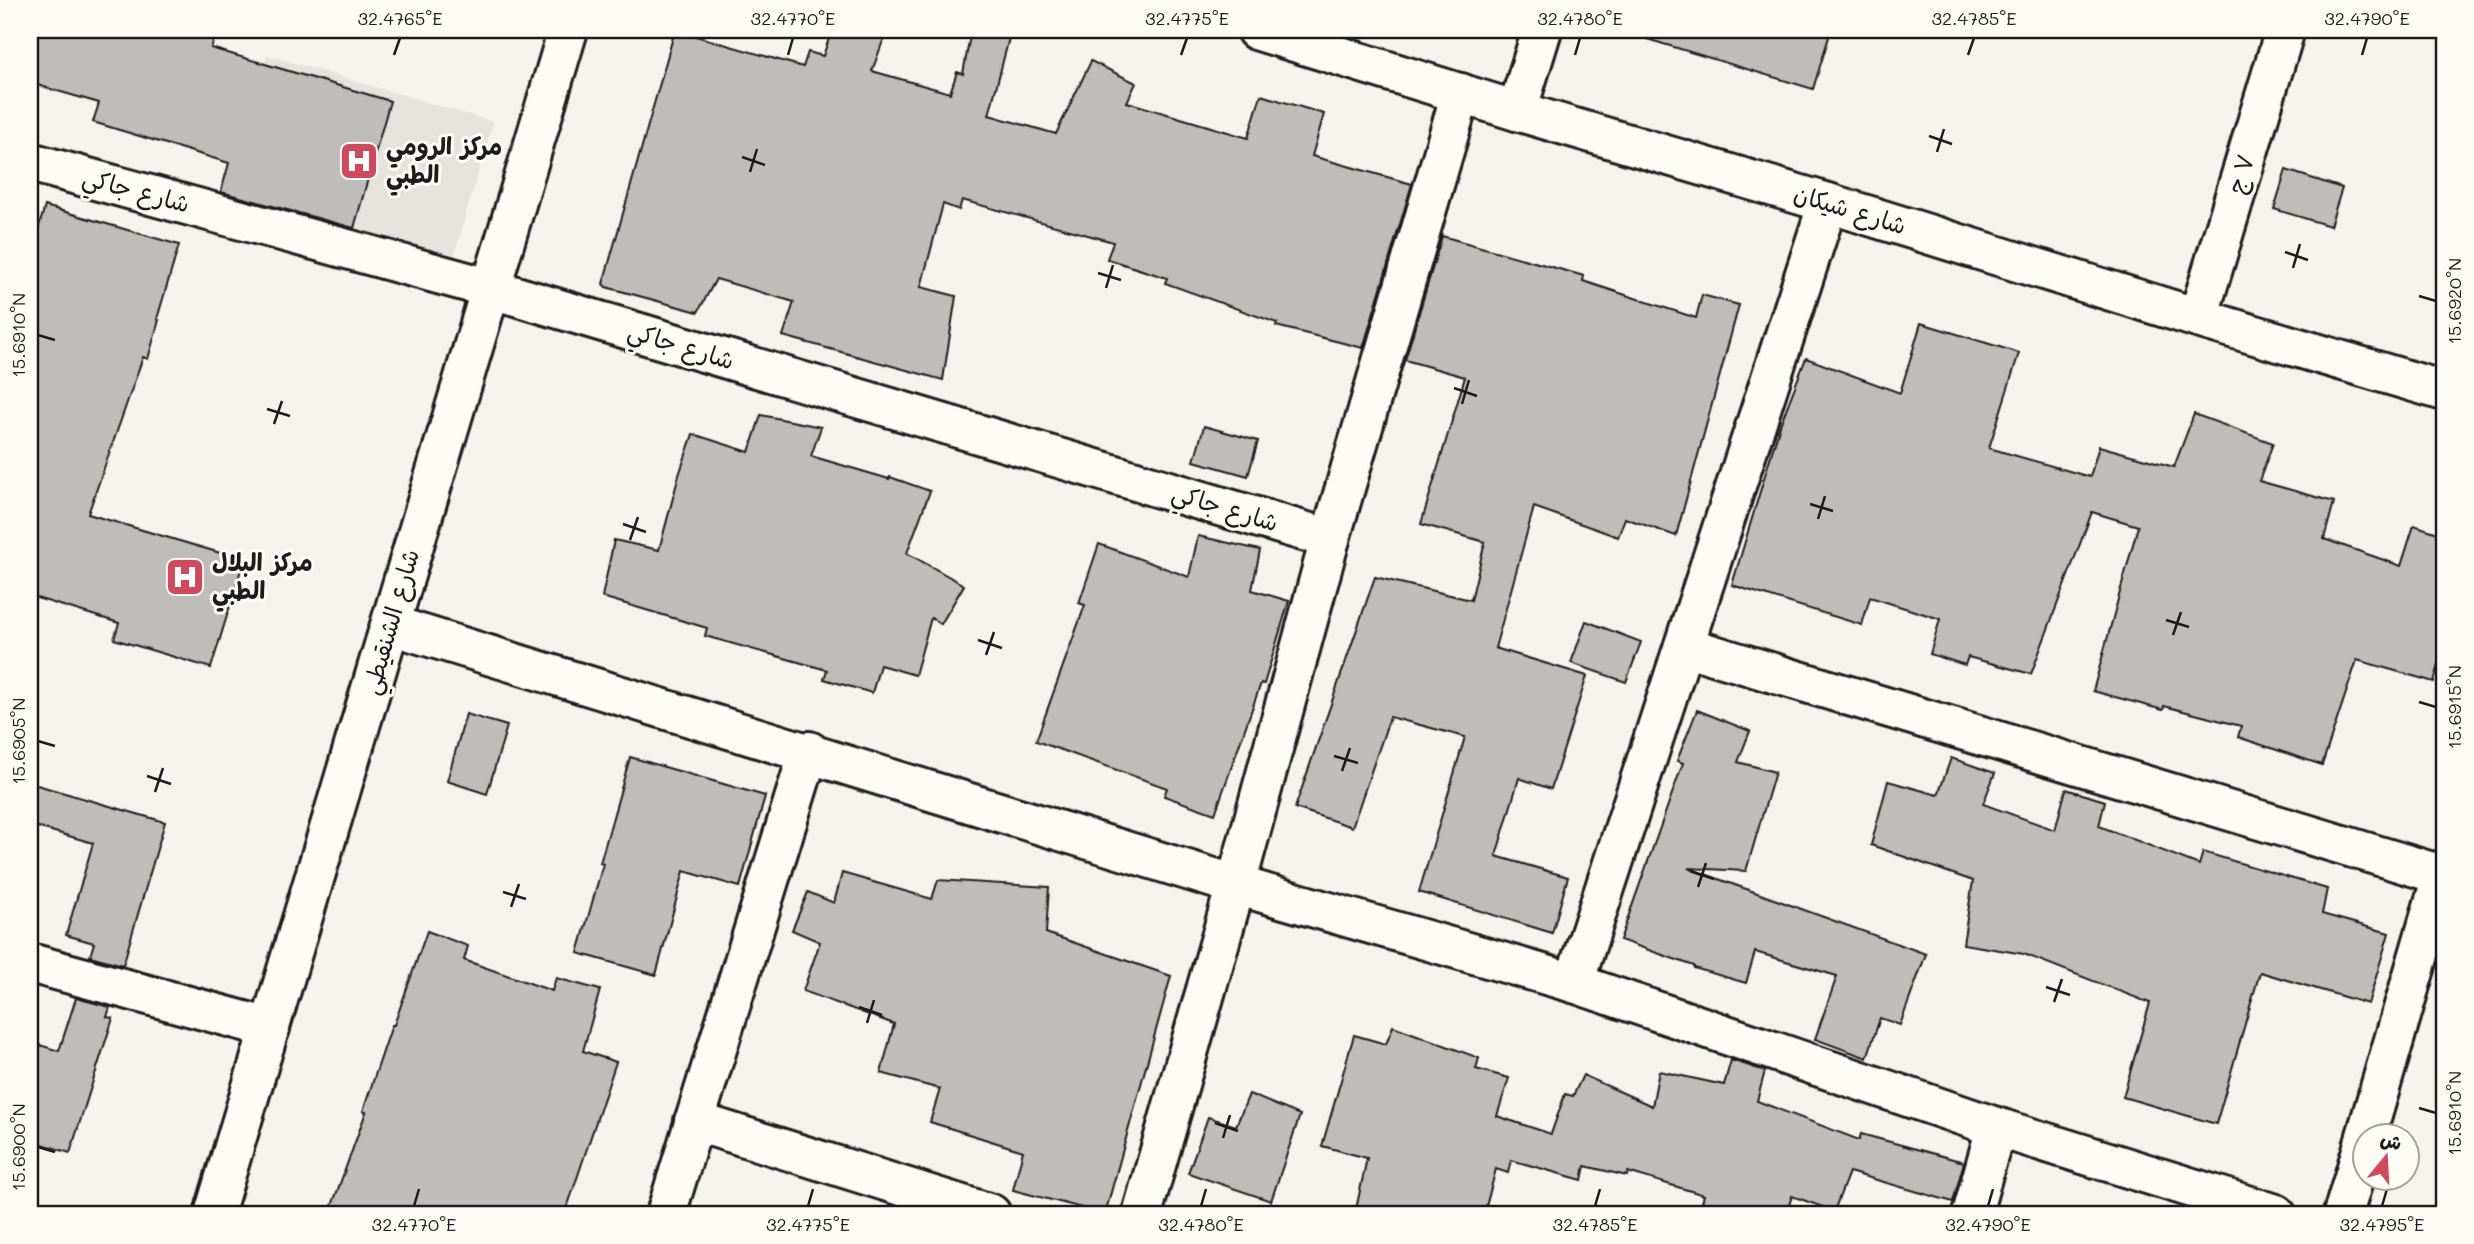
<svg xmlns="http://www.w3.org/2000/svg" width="2474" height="1244" font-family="Mali,'Playpen Sans Arabic',sans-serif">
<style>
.built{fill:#e4e3de}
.building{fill:#bebdba;stroke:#1c1c1c;stroke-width:2}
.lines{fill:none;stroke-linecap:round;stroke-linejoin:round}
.minor-casing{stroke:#1c1c1c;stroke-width:44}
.tertiary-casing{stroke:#1c1c1c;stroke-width:44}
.minor{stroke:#fdfcf7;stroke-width:38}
.tertiary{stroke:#fdfcf7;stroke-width:38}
.ticks{fill:none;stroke:#1c1c1c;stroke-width:2.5}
.labels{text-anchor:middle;stroke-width:6;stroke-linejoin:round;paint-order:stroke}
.poi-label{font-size:24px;font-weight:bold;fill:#1c1c1c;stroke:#fdfcf7;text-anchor:start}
.street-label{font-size:24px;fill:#1c1c1c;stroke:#fdfcf7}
.neatline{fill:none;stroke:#1c1c1c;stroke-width:2.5}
.ticks-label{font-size:18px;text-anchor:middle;fill:#1c1c1c}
</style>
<rect width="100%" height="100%" fill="#f4f3ee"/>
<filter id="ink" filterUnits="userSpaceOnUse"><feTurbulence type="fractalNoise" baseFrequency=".0143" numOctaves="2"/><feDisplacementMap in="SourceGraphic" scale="14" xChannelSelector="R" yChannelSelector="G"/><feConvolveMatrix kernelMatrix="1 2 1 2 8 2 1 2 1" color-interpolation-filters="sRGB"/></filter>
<g filter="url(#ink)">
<path class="built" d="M 267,55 L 493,122 L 451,266 L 225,200 Z"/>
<g class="building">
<path d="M 30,30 L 217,30 L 211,48 L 390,101 L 354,228 L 221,192 L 229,163 L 93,122 L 99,103 L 30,83 Z"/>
<path d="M 675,30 L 803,67 L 808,52 L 823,56 L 832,30 L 887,30 L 872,71 L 950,93 L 957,72 L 963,74 L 971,30 L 1009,38 L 989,115 L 1056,134 L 1091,61 L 1136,83 L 1127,102 L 1248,138 L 1261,95 L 1324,114 L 1312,156 L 1412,184 L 1363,348 L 1276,326 L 1277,323 L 1165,283 L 1167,278 L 1107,259 L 1113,242 L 962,200 L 959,210 L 943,204 L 921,287 L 956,296 L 943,380 L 783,336 L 794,302 L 716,279 L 698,312 L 606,287 L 603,284 Z"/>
<path d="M 1649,30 L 1831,30 L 1813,89 L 1647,39 Z"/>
<path d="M 2286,170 L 2342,188 L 2330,226 L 2274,209 Z"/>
<path d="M 45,206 L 179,245 L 157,319 L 159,320 L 148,359 L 143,357 L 88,514 L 244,560 L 211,668 L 114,639 L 119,623 L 30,596 L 30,257 Z"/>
<path d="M 1442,236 L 1584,276 L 1583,281 L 1696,318 L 1702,295 L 1739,305 L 1676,536 L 1625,518 L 1618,537 L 1534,507 L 1495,648 L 1587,676 L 1551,789 L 1519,778 L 1496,856 L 1568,877 L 1552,933 L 1419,892 L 1465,737 L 1390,717 L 1352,827 L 1295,808 L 1375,577 L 1471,600 L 1485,542 L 1421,524 L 1465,377 L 1405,360 Z"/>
<path d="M 1921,323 L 2019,353 L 1989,448 L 2090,477 L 2099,446 L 2174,467 L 2194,414 L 2273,443 L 2259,481 L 2334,502 L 2324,539 L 2401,566 L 2414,525 L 2444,535 L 2444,648 L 2434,682 L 2357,660 L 2322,765 L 2238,737 L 2241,726 L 2164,706 L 2163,710 L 2093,691 L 2138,526 L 2092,512 L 2031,674 L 1968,657 L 1965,665 L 1930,654 L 1940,619 L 1870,597 L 1862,625 L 1732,585 L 1780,425 L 1806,358 L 1900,393 Z"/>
<path d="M 761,415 L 821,427 L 811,456 L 889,479 L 890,477 L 930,491 L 907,553 L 964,585 L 941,624 L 931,618 L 915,675 L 880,665 L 872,693 L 824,679 L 827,670 L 705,636 L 707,628 L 602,597 L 614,540 L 659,550 L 679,475 L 693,434 L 749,452 Z"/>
<path d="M 1204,426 L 1258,441 L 1248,476 L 1194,461 Z"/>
<path d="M 1198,536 L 1260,550 L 1252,590 L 1289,601 L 1264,684 L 1261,683 L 1215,814 L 1164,796 L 1167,788 L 1036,741 L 1085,605 L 1079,603 L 1099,544 L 1189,577 Z"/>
<path d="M 1586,621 L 1641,642 L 1626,682 L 1571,663 Z"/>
<path d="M 1697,710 L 1750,731 L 1738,762 L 1775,772 L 1746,871 L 1688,868 L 1926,954 L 1900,1025 L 1880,1018 L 1867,1058 L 1815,1039 L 1837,976 L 1755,952 L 1746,983 L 1694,968 L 1694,966 L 1620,940 L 1683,763 L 1677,761 Z"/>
<path d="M 466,714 L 507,726 L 487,794 L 447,781 Z"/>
<path d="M 630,757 L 765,796 L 740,887 L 684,871 L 656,975 L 578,953 L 603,864 L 600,863 Z"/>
<path d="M 1951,758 L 1995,773 L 1983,804 L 2055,830 L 2066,789 L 2105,801 L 2099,826 L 2199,865 L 2203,852 L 2327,889 L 2322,914 L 2389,933 L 2368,1004 L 2260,972 L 2216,1124 L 2123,1097 L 2150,1003 L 2024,954 L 1963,944 L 1973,881 L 1871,845 L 1888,781 L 1938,795 Z"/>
<path d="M 30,783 L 165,822 L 123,965 L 90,956 L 94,943 L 66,935 L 93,843 L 30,825 Z"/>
<path d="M 842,873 L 932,899 L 938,880 L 1049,887 L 1046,933 L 1171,976 L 1105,1214 L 1013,1190 L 1023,1151 L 930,1122 L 940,1089 L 881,1073 L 894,1024 L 803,991 L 820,942 L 792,930 L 808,892 L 834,903 Z"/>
<path d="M 427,931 L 468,946 L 464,960 L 552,991 L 556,978 L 600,990 L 583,1051 L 616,1062 L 565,1214 L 329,1214 L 366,1112 L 363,1111 L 392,1025 L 394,1025 Z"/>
<path d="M 76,998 L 110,1007 L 107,1017 L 113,1018 L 70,1153 L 30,1140 L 30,1042 L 59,1051 Z"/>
<path d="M 1393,1026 L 1479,1058 L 1476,1069 L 1509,1078 L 1497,1116 L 1551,1134 L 1565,1094 L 1573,1096 L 1583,1075 L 1652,1106 L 1659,1071 L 1724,1085 L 1731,1060 L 1765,1071 L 1757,1101 L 1859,1140 L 1861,1134 L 1964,1162 L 1953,1202 L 1849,1172 L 1834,1211 L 1792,1196 L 1786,1214 L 1699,1214 L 1704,1195 L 1628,1172 L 1627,1176 L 1585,1166 L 1582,1180 L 1511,1160 L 1508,1173 L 1496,1169 L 1484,1214 L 1355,1214 L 1367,1158 L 1322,1146 L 1354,1035 L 1386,1044 Z"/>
<path d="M 1249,1094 L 1300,1115 L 1271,1201 L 1188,1173 L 1208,1117 L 1236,1126 Z"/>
</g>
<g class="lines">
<g class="minor-casing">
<g id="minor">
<path d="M 1517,111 L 1542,30"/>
<path d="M 30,162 L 489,288 L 1330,539"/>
<path d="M 2198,318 L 2285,30"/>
<path d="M 391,625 L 1236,885 L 1574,983 L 1996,1127 L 2276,1214"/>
<path d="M 1684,646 L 2442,875"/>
<path d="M 30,963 L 270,1028"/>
<path d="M 1574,983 L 1828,203"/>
<path d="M 694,1121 L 991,1214"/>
<path d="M 2366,1136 L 2444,869"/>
<path d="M 666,1214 L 809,751"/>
<path d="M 1142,1214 L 1236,885 L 1330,539 L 1461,93"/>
<path d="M 1972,1214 L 1996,1127"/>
<path d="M 2343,1214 L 2366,1137"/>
</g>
</g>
<g class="tertiary-casing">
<g id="tertiary">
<path d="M 1256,30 L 1517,111 L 1828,203 L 2198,318 L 2444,391"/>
<path d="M 214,1214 C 333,820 447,424 568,30"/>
</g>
</g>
<use href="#minor" class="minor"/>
<use href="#tertiary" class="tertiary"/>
</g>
</g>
<path class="ticks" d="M 394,55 L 400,38M 788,55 L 793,38M 1181,55 L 1187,38M 1575,55 L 1580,38M 1968,55 L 1974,38M 2362,55 L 2367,38M 1929,136 L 1952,144M 1937,152 L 1944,129M 742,157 L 765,165M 750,172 L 757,149M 2285,252 L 2308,260M 2293,268 L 2300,244M 1098,273 L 1121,280M 1106,288 L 1113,265M 2419,296 L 2436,301M 38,335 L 55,340M 1454,388 L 1477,396M 1462,404 L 1469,380M 267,409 L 290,416M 274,424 L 282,401M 1810,504 L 1833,511M 1818,519 L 1825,496M 623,524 L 646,532M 630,540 L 638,517M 2166,620 L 2189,627M 2173,635 L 2181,612M 978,640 L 1002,648M 986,655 L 994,632M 2419,702 L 2436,707M 38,741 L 55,746M 1334,756 L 1358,763M 1342,771 L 1350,748M 147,776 L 171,784M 155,792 L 163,768M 1690,871 L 1714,879M 1698,887 L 1706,863M 503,892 L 526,899M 511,907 L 519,884M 2046,987 L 2070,995M 2054,1002 L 2062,979M 859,1007 L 882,1015M 867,1023 L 874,1000M 2419,1108 L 2436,1113M 1215,1123 L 1238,1131M 1223,1138 L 1230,1115M 38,1147 L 55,1152M 414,1206 L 419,1189M 808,1206 L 813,1189M 1201,1206 L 1206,1189M 1595,1206 L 1600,1189M 1988,1206 L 1993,1189M 2382,1206 L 2387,1189"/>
<defs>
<g id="hospital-square" transform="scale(2.0125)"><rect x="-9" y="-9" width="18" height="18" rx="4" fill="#d1495b" stroke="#fdfcf7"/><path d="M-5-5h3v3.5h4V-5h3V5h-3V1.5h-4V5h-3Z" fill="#fff"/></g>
</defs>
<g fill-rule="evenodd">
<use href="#hospital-square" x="359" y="161"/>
<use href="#hospital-square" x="185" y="577"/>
</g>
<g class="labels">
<g class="poi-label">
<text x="386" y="155">مركز الرومي<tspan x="386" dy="28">الطبي</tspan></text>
<text x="212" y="571">مركز البلال<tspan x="212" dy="28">الطبي</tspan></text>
</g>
<g class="street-label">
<text transform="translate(2241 174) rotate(-73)" y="8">٧ ج</text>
<text transform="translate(136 191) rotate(15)" y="8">شارع جاكي</text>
<text transform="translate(1850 210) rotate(17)" y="8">شارع شيكان</text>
<text transform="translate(681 346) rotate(17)" y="8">شارع جاكي</text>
<text transform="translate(1225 508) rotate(17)" y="8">شارع جاكي</text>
<text transform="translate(391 622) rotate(-74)" y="8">شارع الشنقيطي</text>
</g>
</g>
<rect width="2474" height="1244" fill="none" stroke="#fdfcf7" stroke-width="77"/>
<g transform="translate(2386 1157) rotate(18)"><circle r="33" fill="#fdfcf7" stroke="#a3a29f" stroke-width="2"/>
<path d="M0-5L12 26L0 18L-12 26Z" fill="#d1495b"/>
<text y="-10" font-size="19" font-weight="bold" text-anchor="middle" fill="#1c1c1c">ش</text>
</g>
<rect x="38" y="38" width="2398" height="1168" class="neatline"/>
<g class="ticks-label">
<text x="400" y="25">32.4765°E</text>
<text x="793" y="25">32.4770°E</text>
<text x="1187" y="25">32.4775°E</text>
<text x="1580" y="25">32.4780°E</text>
<text x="1974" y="25">32.4785°E</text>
<text x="2367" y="25">32.4790°E</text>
<text transform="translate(2455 301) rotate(-90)" y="6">15.6920°N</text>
<text transform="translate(19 335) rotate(-90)" y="6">15.6910°N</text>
<text transform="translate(2455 707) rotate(-90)" y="6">15.6915°N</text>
<text transform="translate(19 741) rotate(-90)" y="6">15.6905°N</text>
<text transform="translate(2455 1113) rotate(-90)" y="6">15.6910°N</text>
<text transform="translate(19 1147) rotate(-90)" y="6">15.6900°N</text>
<text x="414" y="1231">32.4770°E</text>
<text x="808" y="1231">32.4775°E</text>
<text x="1201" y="1231">32.4780°E</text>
<text x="1595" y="1231">32.4785°E</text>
<text x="1988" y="1231">32.4790°E</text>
<text x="2382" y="1231">32.4795°E</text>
</g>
</svg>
